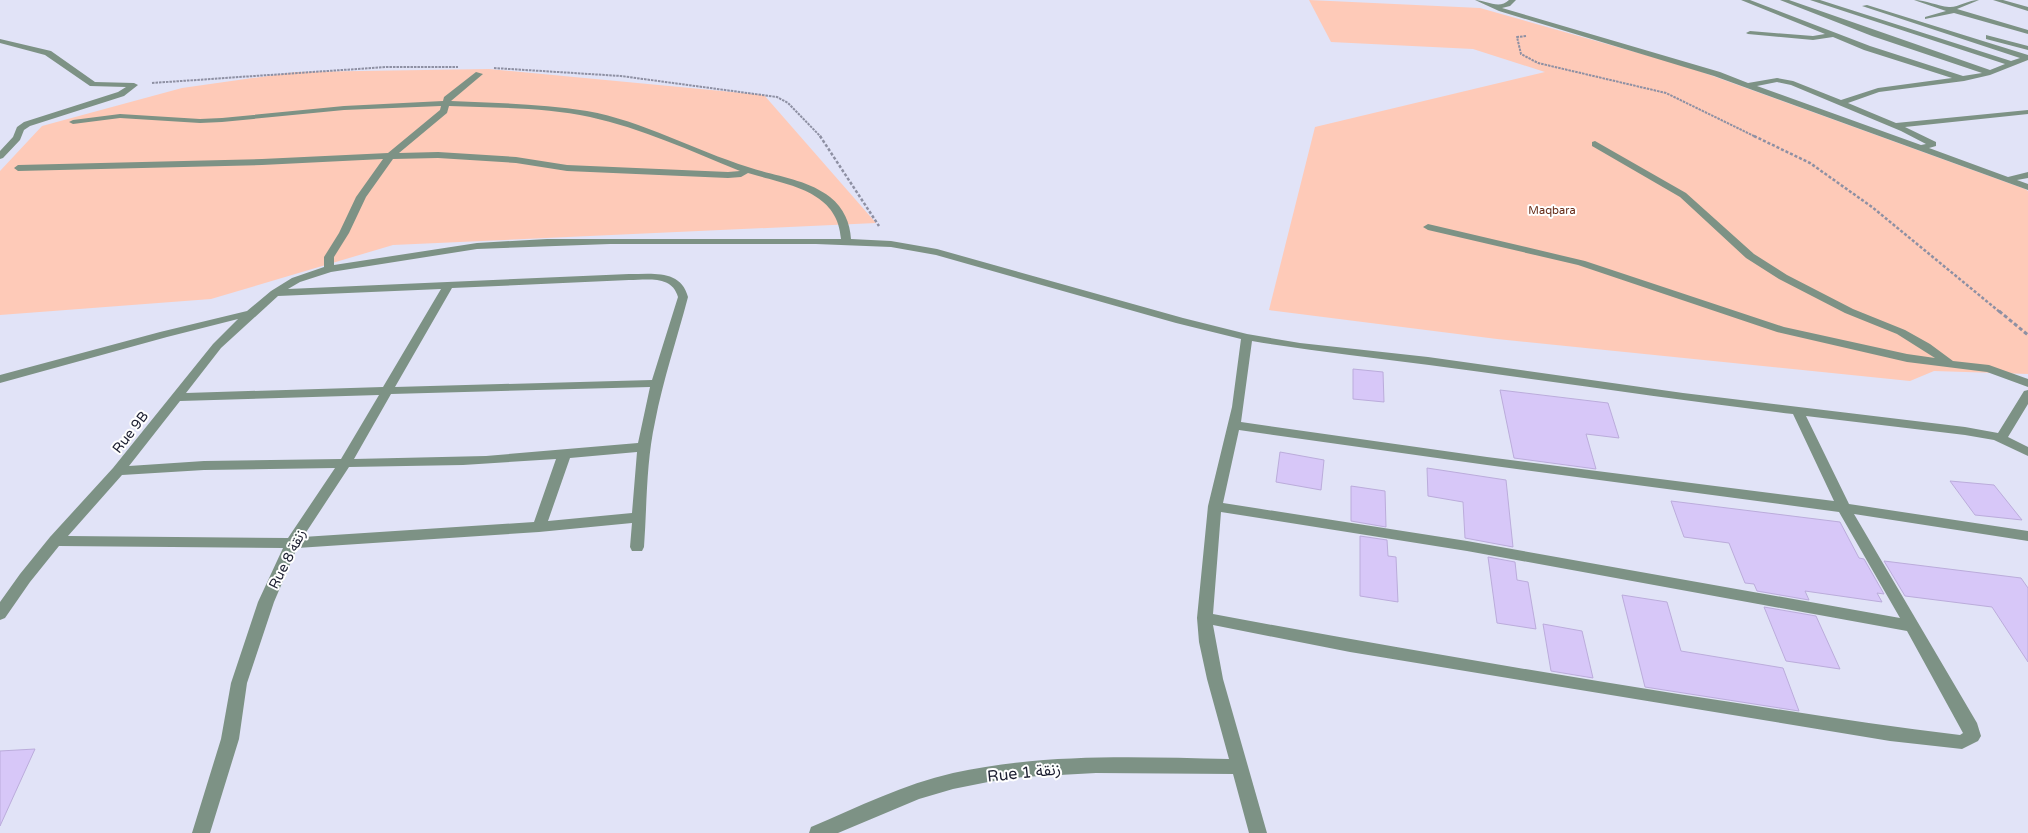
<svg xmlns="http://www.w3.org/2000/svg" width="2028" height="833" font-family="'Varela Round','Noto Sans Arabic',sans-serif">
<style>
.green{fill:#fecab8}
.building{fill:#d7c7f8;stroke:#bbacdb}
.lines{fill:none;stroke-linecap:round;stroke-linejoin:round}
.path-far2{stroke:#8e90a3;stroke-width:2;stroke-dasharray:2.5 1;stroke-linecap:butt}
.path-far1{stroke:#8e90a3;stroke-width:2.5;stroke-dasharray:3 2;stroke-linecap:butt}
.path{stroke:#8e90a3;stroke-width:3;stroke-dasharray:4 2.5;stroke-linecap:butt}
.minor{fill:#7d9285;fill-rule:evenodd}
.labels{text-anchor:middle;stroke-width:4;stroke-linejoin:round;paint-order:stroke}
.far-park-label{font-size:11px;fill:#672c17;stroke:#fff}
.street-label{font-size:14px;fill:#1d1f31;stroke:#fff}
.near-street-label{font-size:16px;fill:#1d1f31;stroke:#fff}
</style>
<rect width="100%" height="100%" fill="#e1e3f7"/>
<g class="green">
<path d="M 1309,0 L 1480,8 L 1688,67 L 2025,189 L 2028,191 L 2028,374 L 1934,371 L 1910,381 L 1497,339 L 1269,310 L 1315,127 L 1545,72 L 1473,49 L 1331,42 Z"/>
<path d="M 489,69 L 764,95 L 876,223 L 393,245 L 211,299 L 0,315 L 0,171 L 42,126 L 182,88 L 296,72 Z"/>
</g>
<g class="building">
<path d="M 1353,369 L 1383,372 L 1384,402 L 1353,399 Z"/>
<path d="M 1500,390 L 1608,403 L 1619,438 L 1586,434 L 1596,469 L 1514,458 Z"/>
<path d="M 1280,452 L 1324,460 L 1321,490 L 1276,482 Z"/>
<path d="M 1427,468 L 1506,480 L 1513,547 L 1465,538 L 1463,502 L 1428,496 Z"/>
<path d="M 1950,481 L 1994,485 L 2022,520 L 1975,515 Z"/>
<path d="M 1351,486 L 1385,491 L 1386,527 L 1351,521 Z"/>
<path d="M 1671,501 L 1840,522 L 1859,558 L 1864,559 L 1884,594 L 1877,593 L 1882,602 L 1805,591 L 1809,600 L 1757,591 L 1754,584 L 1745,583 L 1729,543 L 1684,537 Z"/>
<path d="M 1360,536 L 1387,540 L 1388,556 L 1396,557 L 1398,602 L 1360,596 Z"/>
<path d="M 1488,557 L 1515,562 L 1517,580 L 1528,582 L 1536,629 L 1497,623 Z"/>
<path d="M 1884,561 L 2021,578 L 2028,588 L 2028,662 L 1992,607 L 1905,596 Z"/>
<path d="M 1622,595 L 1667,602 L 1681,651 L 1783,668 L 1799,711 L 1645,687 Z"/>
<path d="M 1764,607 L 1816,616 L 1840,669 L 1786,661 Z"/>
<path d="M 1543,624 L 1582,631 L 1593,678 L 1551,671 Z"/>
<path d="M 35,749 L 0,826 L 0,751 Z"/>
</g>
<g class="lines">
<g class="path-far2">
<path d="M 1526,36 L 1517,37 L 1521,54 L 1538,63 L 1666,93 L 1756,137"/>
<path d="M 494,68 L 621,76 L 777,97 L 788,103 L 821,137"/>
<path d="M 152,83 L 386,67 L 458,67"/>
</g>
<g class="path-far1">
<path d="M 820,136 L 879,226"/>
<path d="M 1754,136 L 1810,163 L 1872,207 L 2001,313"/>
</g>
<path class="path" d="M 1999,311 L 2028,335"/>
<g class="minor">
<path d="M 1475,0 C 1486,0 1499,10 1509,0 L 1516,0 L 1510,6 L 1502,8 L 1720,72 L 1748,83 L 1777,78 L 1793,81 L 1841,100 L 1878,88 L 1952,78 L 1864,50 L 1833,37 L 1813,40 L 1748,34 L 1746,33 L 1750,31 L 1813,36 L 1825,34 L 1741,0 L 1750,0 L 1870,46 L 1963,76 L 1982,73 L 1872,36 L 1780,0 L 1789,0 L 1990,70 L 2005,64 L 1810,0 L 1820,0 L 2011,61 L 2020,58 L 1862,6 L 1867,5 L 2028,55 L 2028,60 L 1990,75 L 1964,81 L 1879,92 L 1848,103 L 1896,123 L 2028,110 L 2028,114 L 1905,127 L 1936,142 L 1936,146 L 1929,148 L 2008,177 L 2028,172 L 2028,178 L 2017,180 L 2028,184 L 2028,190 L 1714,76 L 1499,11 ZM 1777,82 L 1791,85 L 1901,131 L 1926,144 L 1921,145 L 1757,86 Z"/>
<path d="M 1914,0 C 1926,0 1937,6 1949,7 C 1957,8 1968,0 1979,0 L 1957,9 L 2028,30 L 2028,34 L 1954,13 L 1925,19 L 1925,17 L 1946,11 Z"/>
<path d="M 1993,0 L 2003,0 L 2028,7 L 2028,11 Z"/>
<path d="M 1986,35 L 2028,46 L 2028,50 L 1986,39 Z"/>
<path d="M 0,39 L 51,51 L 95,82 L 134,83 L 138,85 L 124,96 L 30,126 L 24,130 L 20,140 L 3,158 L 0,159 L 0,151 L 13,137 L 17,127 L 24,122 L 118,92 L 126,87 L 90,86 L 45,55 L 0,43 Z"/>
<path d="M 476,72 L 483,74 L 451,101 C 496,103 542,104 587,111 C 643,121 694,150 748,167 C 774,176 807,179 830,197 C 844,208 850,223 851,239 L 891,241 L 937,249 L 1183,318 L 1247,334 L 1300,343 L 1428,357 L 1683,393 L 1965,427 L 1998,433 L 2024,391 L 2028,390 L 2028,404 L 2008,437 L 2028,447 L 2028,456 L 1994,440 L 1965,435 L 1806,416 L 1849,504 L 2028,531 L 2028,541 L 1854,514 L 1977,723 L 1981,736 L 1978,741 L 1962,749 L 1890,741 L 1350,652 L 1213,625 L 1223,679 L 1267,833 L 1249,833 L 1233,774 L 1096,773 L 1023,777 L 988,782 L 953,789 L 919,799 L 838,833 L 809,833 L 811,827 C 858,807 904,784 953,773 C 1043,753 1137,757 1229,759 L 1207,679 L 1199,642 L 1197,618 L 1208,506 L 1232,407 L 1241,339 L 1176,323 L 936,255 L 891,247 L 816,244 L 610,244 L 477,249 L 331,272 L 300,282 L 288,289 L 629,274 C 652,274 681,269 688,297 C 677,339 663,380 655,422 C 646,463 647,506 644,547 L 642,551 L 632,551 L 630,547 L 632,523 L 539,532 L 297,548 L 274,602 L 247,683 L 239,739 L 210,833 L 192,833 L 221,739 L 231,683 L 258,602 L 283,548 L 59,546 L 30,582 L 5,618 L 0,620 L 0,602 L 20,574 L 50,537 L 113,468 L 213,344 L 238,319 L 167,337 L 0,383 L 0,375 L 160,332 L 247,311 L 271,291 L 292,278 L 324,267 L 324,257 L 339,233 L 356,197 L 383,159 L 262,165 L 18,171 L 14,168 L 18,165 L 262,159 L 388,153 L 440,110 L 441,106 L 344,110 L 222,122 L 200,123 L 120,118 L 73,124 L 69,122 L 73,120 L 120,114 L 200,119 L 222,118 L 344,106 L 443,101 L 444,97 ZM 449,106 C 496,108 544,107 590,117 C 641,128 691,151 740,171 L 728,172 L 567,165 L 516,157 L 438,152 L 399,153 L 447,113 ZM 438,158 L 516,163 L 567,171 L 728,178 L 741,177 L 748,173 C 787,185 838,190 841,239 L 547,239 L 477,243 L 334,265 L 334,257 L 349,233 L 366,197 L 393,159 ZM 629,280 C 647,280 672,275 678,297 L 652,380 L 395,387 L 452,288 ZM 441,289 L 383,387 L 186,393 L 221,348 L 278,296 ZM 1252,341 C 1311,351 1370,357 1429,365 C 1550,381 1671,399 1793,414 L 1834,501 L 1487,457 L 1241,422 ZM 650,387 L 638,443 L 486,456 L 354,459 L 391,394 ZM 379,395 L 341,459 L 204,461 L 129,466 L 180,401 ZM 1239,430 L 1487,465 L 1839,512 L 1900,618 L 1467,541 L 1223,503 ZM 637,452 L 632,513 L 548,521 L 570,458 ZM 556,459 L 534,522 L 303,537 L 349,467 L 463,465 ZM 335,468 L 288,538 L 68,536 L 122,475 L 204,470 ZM 1221,512 L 1467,551 L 1907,631 L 1963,733 L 1960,735 C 1865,724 1772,708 1678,694 C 1522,669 1367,643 1213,614 Z"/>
<path d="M 1595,141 L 1686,193 L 1754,254 L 1787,275 L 1853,309 L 1905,330 L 1930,344 L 1953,361 L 1989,365 L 2028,379 L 2028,387 L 1987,372 L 1907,362 L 1777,332 L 1578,265 L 1428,230 L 1423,227 L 1428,224 L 1585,261 L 1784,327 L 1907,354 L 1935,358 L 1897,334 L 1845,313 L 1779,279 L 1746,258 L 1680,197 L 1592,146 L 1592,142 Z"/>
</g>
</g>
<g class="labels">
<g class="far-park-label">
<text x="1552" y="214">Maqbara</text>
</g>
<g class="street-label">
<text transform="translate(130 432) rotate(-52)" y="5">Rue 9B</text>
<text transform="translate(287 559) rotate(-63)" y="5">Rue 8 زنقة</text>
</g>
<g class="near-street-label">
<text transform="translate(1024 772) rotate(-6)" y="6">Rue 1 زنقة</text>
</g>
</g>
</svg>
